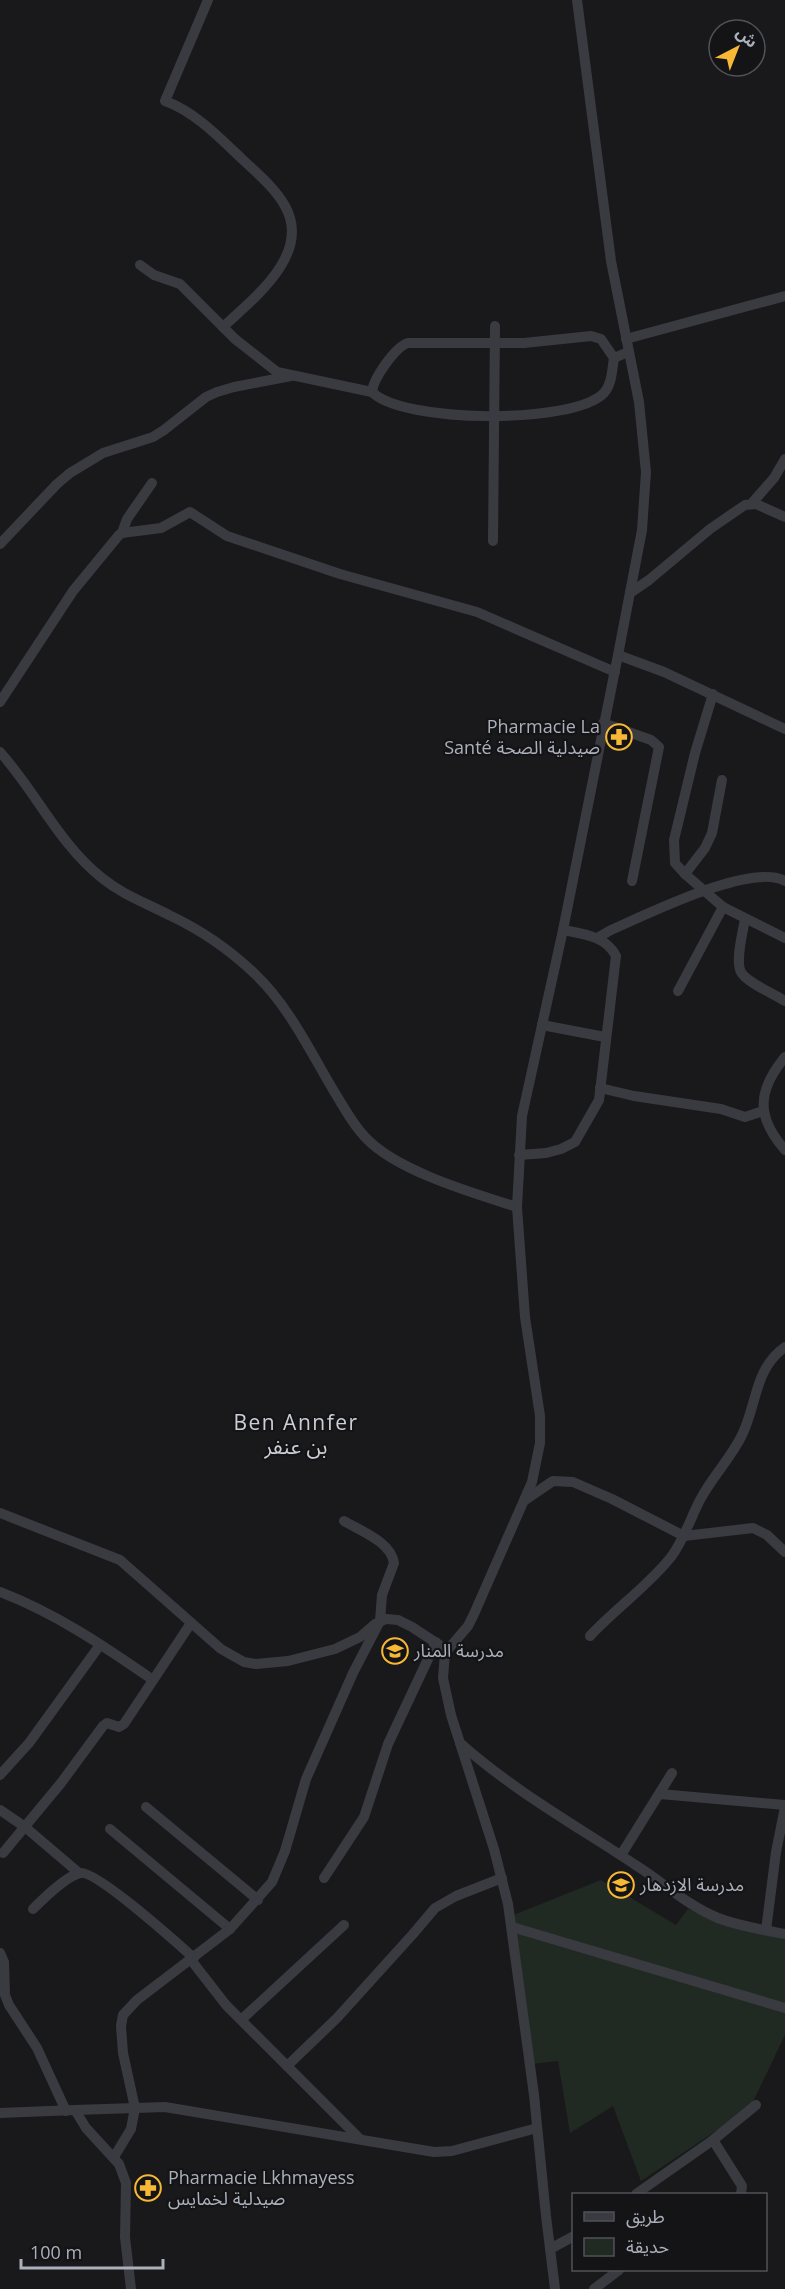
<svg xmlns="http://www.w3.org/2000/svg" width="785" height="2289" font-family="'Open Sans','Noto Sans Arabic',sans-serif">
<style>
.green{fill:#212a22}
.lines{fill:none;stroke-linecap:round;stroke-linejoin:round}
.minor{stroke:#3a3b41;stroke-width:10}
.labels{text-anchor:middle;stroke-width:4.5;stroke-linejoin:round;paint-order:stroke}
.poi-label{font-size:18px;fill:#abb0bb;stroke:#141417;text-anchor:start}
.quarter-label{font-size:21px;letter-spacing:1.5px;fill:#cccfd7;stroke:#141417}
</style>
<rect width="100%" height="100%" fill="#19191b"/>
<path class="green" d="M 601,1880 L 676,1925 L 688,1909 L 753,1930 L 785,1935 L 785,2035 L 750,2108 L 641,2181 L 613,2106 L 570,2133 L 558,2061 L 532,2064 L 511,1916 Z"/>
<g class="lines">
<g class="minor">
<path d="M 208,0 L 165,101 C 194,111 220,138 242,159 C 257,173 275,188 285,206 C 312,254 254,298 223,327"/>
<path d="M 140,265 L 154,275 L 180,284 L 235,339 L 277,372 L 372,392"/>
<path d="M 626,339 L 785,296"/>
<path d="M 614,358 L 601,339 L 591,336 L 524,343 L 408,343 C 395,347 373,379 372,392 C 402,423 573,425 604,393 C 612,384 612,370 614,358 L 628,352"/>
<path d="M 752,503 L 774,478 L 785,459"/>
<path d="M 122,533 L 127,519 L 152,483"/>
<path d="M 493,541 L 495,326"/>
<path d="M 0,544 L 57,484 L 70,473 L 103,453 L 153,437 L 164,430 L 206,397 L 217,392 L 234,387 L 291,376"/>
<path d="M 630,593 L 649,580 L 710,529 L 745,505 L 756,504 L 785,517"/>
<path d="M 618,655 L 664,672 L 785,729"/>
<path d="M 713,694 L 695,753 L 674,840 L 675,863 L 685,874 L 723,907 L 785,938"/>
<path d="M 0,702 L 73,591 L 119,535 L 122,533 L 161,528 L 190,512 L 227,536 L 340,574 L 477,612 L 615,672"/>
<path d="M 603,723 L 651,740 L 659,747 L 632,881"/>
<path d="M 0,752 C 36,792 59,844 102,878 C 123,895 146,903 169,915 C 201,930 230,950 255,974 C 289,1006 311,1053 335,1093 C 345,1109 353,1125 366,1138 C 397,1171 473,1193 517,1207"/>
<path d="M 685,874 L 705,848 L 712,833 L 722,780"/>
<path d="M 745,919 C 743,931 735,961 741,972 C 746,982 774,994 785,1001"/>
<path d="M 597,938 L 611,930 C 646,915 751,862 785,881"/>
<path d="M 678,991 L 723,907"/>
<path d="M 542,1025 L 605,1037"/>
<path d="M 785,1057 C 757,1091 756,1117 785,1150"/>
<path d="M 600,1088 L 634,1096 L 721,1109 L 745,1117 L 763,1111"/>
<path d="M 519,1155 L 546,1153 L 561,1149 L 575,1142 L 599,1100 L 616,956 C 606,936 583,934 563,930"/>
<path d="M 525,1500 L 553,1481 L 573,1482 L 612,1499 L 684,1536 L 753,1528 L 767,1535 L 785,1552"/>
<path d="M 0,1513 L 120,1560 L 221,1649 L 244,1662 L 256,1664 L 288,1661 L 335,1649 L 360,1637 L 375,1624 L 386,1619 L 398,1620 L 412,1627 L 447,1650"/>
<path d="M 0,1592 C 55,1613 104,1646 153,1680"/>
<path d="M 590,1636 C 615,1609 648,1586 671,1557 C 684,1540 690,1519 700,1500 C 712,1477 731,1458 742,1435 C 757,1405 754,1369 785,1347"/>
<path d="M 460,1743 C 514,1791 577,1826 637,1866 C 664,1883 688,1906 718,1918 C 739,1926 763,1930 785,1934"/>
<path d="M 0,1775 L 29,1743 L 100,1645"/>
<path d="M 660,1794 L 785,1805"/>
<path d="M 146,1807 L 258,1900"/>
<path d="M 0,1810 L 25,1827 L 79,1873"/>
<path d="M 110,1829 L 230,1929"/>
<path d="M 3,1853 L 61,1783 L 103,1726 L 107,1723 L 119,1727 L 124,1724 L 191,1623"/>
<path d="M 621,1855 L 672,1773"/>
<path d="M 324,1878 L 364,1817 L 388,1744 L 436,1642"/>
<path d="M 33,1909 C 43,1899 66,1876 80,1873 C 96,1870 178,1944 194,1958"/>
<path d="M 512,1927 L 785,2008"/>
<path d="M 766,1930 L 776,1852 L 785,1807"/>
<path d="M 0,1953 L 4,1962 L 5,1995 L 9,2005 L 37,2048 L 66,2111"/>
<path d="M 191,1960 L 226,2005 L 359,2138"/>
<path d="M 242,2019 L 344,1925"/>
<path d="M 287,2066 L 337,2018 L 413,1934 L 435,1908 L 456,1896 L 502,1878"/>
<path d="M 75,2110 L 165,2107 L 434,2152 L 452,2151 L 537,2128"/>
<path d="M 0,2113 L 75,2110 L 86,2128 L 119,2164 L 126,2183 L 125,2237 L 131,2289"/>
<path d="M 713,2140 L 742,2186 L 741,2194"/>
<path d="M 114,2157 L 131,2129 L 135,2108 L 123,2053 L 121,2026 L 123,2015 L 137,2000 L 230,1929 L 272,1882 L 285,1851 L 306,1779 L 353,1673 L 380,1621 L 382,1595 L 394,1563 C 391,1542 361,1531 344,1521"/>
<path d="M 636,2194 L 713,2140 L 756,2105"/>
<path d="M 550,2249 L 574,2236"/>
<path d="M 555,2289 L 546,2216 L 534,2095 L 508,1904 L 494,1849 L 451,1715 L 443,1678 L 445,1653 L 468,1626 L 474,1614 L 532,1482 L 540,1443 L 540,1416 L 525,1317 L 517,1207 L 522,1116 L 563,930 L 618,655 L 642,530 L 646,472 L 639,402 L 611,261 L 577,0"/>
<path d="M 594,2289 L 619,2270"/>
</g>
</g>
<defs>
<g id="pharmacy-ring" transform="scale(1.35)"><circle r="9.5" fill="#141417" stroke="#f7b835" stroke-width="1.5"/><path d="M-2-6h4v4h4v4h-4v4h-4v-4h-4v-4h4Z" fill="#f7b835"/></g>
<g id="school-ring" transform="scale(1.35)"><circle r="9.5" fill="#141417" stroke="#f7b835" stroke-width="1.5"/><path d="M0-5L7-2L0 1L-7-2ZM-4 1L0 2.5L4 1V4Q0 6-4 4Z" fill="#f7b835"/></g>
</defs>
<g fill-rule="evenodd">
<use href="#pharmacy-ring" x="619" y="737"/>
<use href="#school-ring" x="395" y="1651"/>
<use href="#school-ring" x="621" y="1885"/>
<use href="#pharmacy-ring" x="148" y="2188"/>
</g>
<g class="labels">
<g class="poi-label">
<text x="600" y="733" text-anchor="end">Pharmacie La<tspan x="600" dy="21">Santé صيدلية الصحة</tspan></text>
<text x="414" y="1657">مدرسة المنار</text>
<text x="640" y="1891">مدرسة الازدهار</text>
<text x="168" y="2184">Pharmacie Lkhmayess<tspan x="168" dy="21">صيدلية لخمايس</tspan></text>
</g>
<g class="quarter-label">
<text x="296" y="1430">Ben Annfer<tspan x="296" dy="24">بن عنفر</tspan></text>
</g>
</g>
<rect x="572" y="2193" width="195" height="78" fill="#141417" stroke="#505259" stroke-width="1.5"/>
<rect x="584" y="2212" width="30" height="9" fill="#3a3b41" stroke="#505259" stroke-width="1.5"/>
<text x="626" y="2223" font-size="18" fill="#abb0bb">طريق</text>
<rect x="584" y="2238" width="30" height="18" fill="#212a22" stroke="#505259" stroke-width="1.5"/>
<text x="626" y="2253" font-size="18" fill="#abb0bb">حديقة</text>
<g transform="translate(737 48) rotate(42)"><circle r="28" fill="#141417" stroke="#505259" stroke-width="1.5"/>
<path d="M0-4.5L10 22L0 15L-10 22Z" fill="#f7b835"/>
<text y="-9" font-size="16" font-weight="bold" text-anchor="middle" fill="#abb0bb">ش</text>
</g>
<path d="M21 2259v9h142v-9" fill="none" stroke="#abb0bb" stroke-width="3"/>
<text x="30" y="2259" font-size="18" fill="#abb0bb" stroke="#141417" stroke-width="4.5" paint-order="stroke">100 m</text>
</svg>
